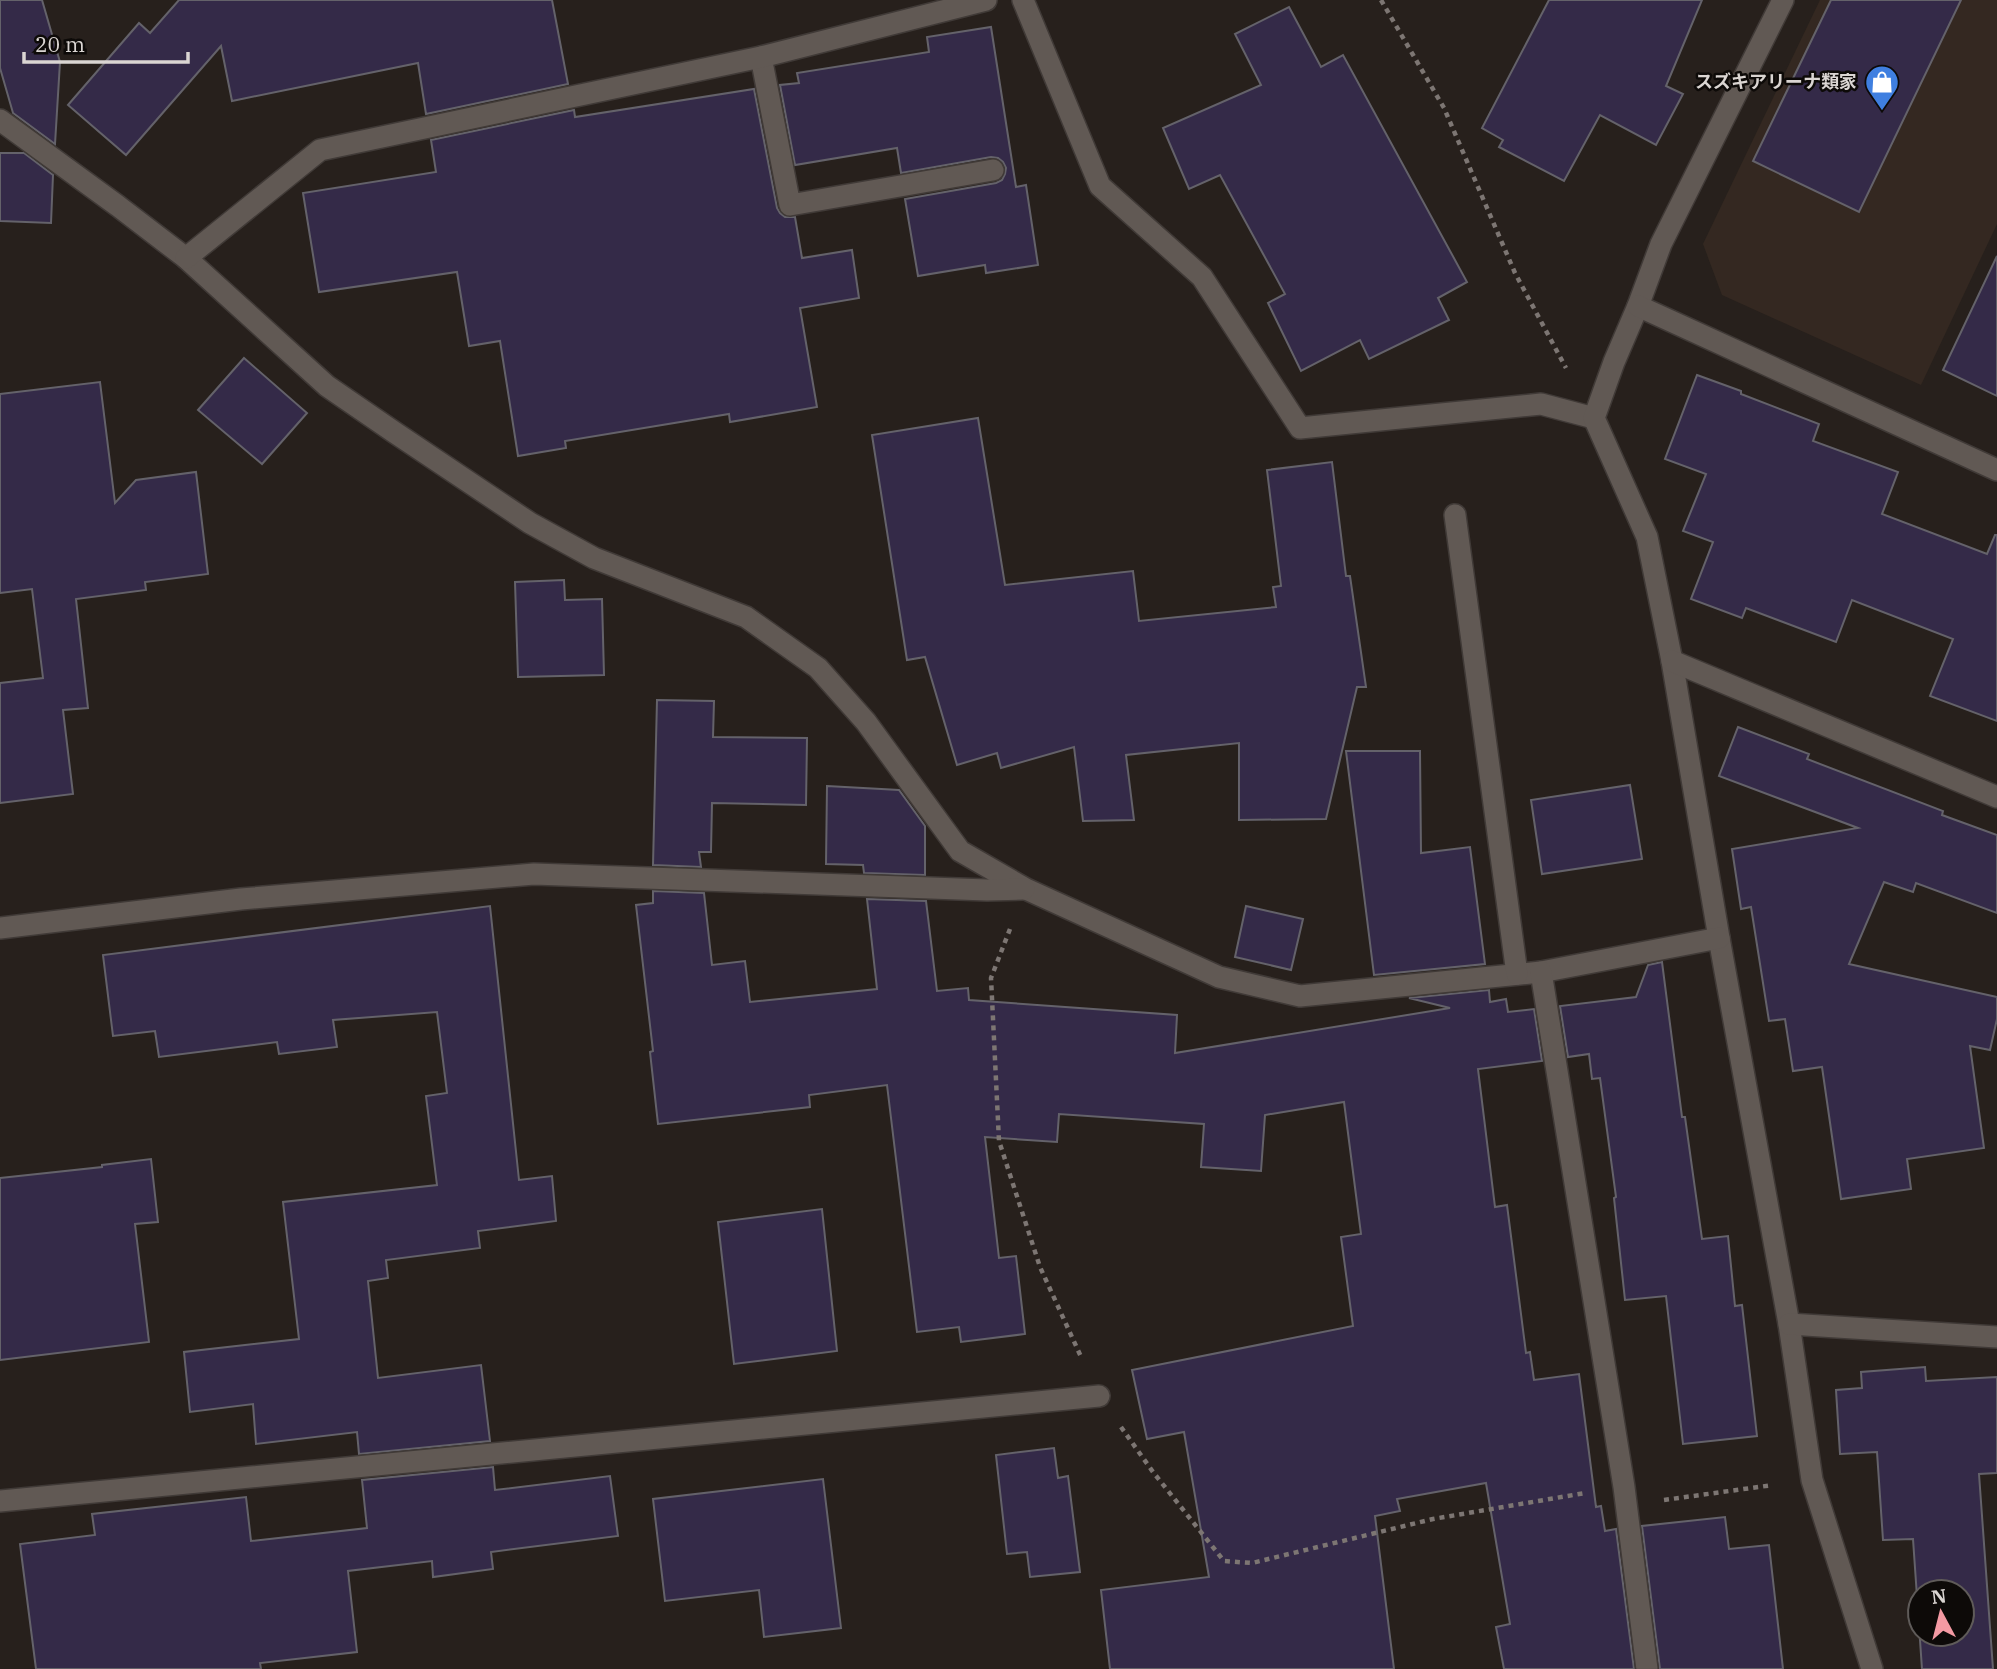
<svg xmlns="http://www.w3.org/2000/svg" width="1997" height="1669" font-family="'IBM Plex Serif','Noto Sans JP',serif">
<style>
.built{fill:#342821}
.building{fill:#342a48;stroke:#64626a;stroke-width:2;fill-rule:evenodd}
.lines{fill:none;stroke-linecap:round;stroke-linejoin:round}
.minor-casing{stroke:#403a37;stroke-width:24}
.path{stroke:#7d7673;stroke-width:4.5;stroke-dasharray:5 5;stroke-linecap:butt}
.minor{stroke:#615954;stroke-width:21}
.labels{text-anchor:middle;stroke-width:5;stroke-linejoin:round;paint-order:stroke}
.poi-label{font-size:18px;font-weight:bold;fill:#dad5d2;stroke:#0d0a08;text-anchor:end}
</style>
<rect width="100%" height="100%" fill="#27201c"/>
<path class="built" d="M 1820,0 L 1997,0 L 1997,224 L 1921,385 L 1722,295 L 1703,244 Z"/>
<g class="building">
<path d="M 0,0 L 42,0 L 60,62 L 55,144 L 13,113 L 0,68 Z"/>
<path d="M 179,0 L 552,0 L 568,84 L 426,114 L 418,63 L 232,101 L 221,46 L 126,155 L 68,105 L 139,23 L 150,33 Z"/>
<path d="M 1549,0 L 1702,0 L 1666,86 L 1683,94 L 1656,145 L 1600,115 L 1564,181 L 1499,147 L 1503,140 L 1482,128 Z"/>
<path d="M 1831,0 L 1961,0 L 1859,212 L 1753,161 Z"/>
<path d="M 1289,7 L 1321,67 L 1343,55 L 1467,282 L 1438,298 L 1449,320 L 1369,359 L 1360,340 L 1301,371 L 1268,303 L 1285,294 L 1220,175 L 1189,189 L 1163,128 L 1261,85 L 1235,34 Z"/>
<path d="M 991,27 L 1016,187 L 1026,185 L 1038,265 L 986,273 L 985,265 L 918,276 L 905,199 L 996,183 L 1002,180 L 1005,174 L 1006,168 L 1003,162 L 998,158 L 991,157 L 901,173 L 897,148 L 795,165 L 780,85 L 799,83 L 797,73 L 929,52 L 927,37 Z"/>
<path d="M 754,89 L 777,208 L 780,213 L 785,217 L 795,217 L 802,258 L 852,250 L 859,298 L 800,308 L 817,407 L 730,422 L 729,414 L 565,441 L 566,448 L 518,456 L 500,341 L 469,346 L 457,272 L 319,292 L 303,193 L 436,172 L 431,140 L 574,110 L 575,117 Z"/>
<path d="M 0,153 L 24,153 L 53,175 L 51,223 L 0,221 Z"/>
<path d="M 1997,256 L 1997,396 L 1943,370 Z"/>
<path d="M 244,358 L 307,413 L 262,464 L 198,410 Z"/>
<path d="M 1697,375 L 1741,391 L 1741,394 L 1819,424 L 1813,441 L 1898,472 L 1882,514 L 1987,554 L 1995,535 L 1997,535 L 1997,721 L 1930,696 L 1953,639 L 1852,600 L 1836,642 L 1746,608 L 1742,618 L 1691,599 L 1713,542 L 1683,531 L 1706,474 L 1665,459 Z"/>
<path d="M 100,382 L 115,503 L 136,480 L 196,472 L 208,574 L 145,582 L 146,590 L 76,599 L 88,708 L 63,710 L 73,794 L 0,803 L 0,683 L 43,678 L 32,589 L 0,593 L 0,394 Z"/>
<path d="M 978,418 L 1005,585 L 1133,571 L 1139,621 L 1276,607 L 1273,587 L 1281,586 L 1267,470 L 1332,462 L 1346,576 L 1350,576 L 1366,687 L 1357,687 L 1326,819 L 1239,820 L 1239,743 L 1126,755 L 1134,820 L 1083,821 L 1074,747 L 1001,768 L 997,753 L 957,765 L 925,657 L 907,660 L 872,435 Z"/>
<path d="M 564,580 L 565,600 L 602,599 L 604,675 L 518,677 L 515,582 Z"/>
<path d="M 657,700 L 714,701 L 713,737 L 807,738 L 806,805 L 712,803 L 711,852 L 699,852 L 701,867 L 653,865 Z"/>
<path d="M 1738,727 L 1809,754 L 1807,759 L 1943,811 L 1942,815 L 1997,835 L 1997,913 L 1916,883 L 1913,892 L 1884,882 L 1849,964 L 1997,997 L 1997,1019 L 1990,1050 L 1970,1046 L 1984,1148 L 1907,1159 L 1911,1189 L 1841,1199 L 1822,1067 L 1793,1071 L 1785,1019 L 1769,1021 L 1751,907 L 1741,909 L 1732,849 L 1858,828 L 1719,776 Z"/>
<path d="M 1346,751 L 1420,751 L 1421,853 L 1470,847 L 1485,964 L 1374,975 Z"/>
<path d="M 1630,785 L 1642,859 L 1542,874 L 1531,800 Z"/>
<path d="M 827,786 L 899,790 L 925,826 L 925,875 L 864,873 L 863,865 L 826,864 Z"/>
<path d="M 653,891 L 704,893 L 712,965 L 745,961 L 750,1002 L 877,989 L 867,899 L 926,901 L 937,991 L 968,988 L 969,1000 L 1177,1015 L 1175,1053 L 1450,1008 L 1409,998 L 1489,990 L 1490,1002 L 1506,999 L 1508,1012 L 1534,1009 L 1542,1061 L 1478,1069 L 1495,1207 L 1507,1205 L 1526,1353 L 1530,1352 L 1534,1380 L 1579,1374 L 1596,1507 L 1601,1506 L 1605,1531 L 1616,1529 L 1634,1669 L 1504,1669 L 1496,1627 L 1510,1624 L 1486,1483 L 1397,1499 L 1400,1511 L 1375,1516 L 1394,1669 L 1110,1669 L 1101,1590 L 1209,1577 L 1184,1432 L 1147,1439 L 1132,1370 L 1353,1326 L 1341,1237 L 1361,1234 L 1344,1102 L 1265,1115 L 1261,1171 L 1201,1167 L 1204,1124 L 1059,1114 L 1057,1142 L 985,1137 L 999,1258 L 1016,1256 L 1025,1334 L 961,1342 L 959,1327 L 917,1332 L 887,1085 L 809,1095 L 810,1107 L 658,1124 L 650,1052 L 653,1051 L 636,905 L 653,903 Z"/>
<path d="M 490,906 L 519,1180 L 552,1176 L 556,1221 L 478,1231 L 480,1248 L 386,1260 L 388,1278 L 368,1281 L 378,1378 L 481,1365 L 490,1441 L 359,1454 L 357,1432 L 256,1444 L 253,1404 L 190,1412 L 184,1352 L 299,1339 L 283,1202 L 437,1185 L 426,1096 L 447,1093 L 437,1012 L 333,1020 L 337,1047 L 279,1054 L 277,1042 L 159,1057 L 155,1031 L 113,1036 L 103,955 Z"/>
<path d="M 1246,906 L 1303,919 L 1291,970 L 1235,957 Z"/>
<path d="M 1662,962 L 1682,1117 L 1685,1117 L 1702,1239 L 1728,1236 L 1735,1306 L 1742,1305 L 1757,1436 L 1683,1444 L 1666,1296 L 1625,1300 L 1614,1198 L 1616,1197 L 1600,1078 L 1592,1079 L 1589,1054 L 1568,1057 L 1560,1006 L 1636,997 L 1648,965 Z"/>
<path d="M 151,1159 L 158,1222 L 135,1224 L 149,1342 L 0,1360 L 0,1178 L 102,1167 L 102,1165 Z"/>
<path d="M 822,1209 L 837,1351 L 734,1364 L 718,1222 Z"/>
<path d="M 1925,1367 L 1926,1381 L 1997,1377 L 1997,1473 L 1979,1474 L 1993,1669 L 1922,1669 L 1913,1539 L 1883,1540 L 1877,1452 L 1840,1454 L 1836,1390 L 1862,1388 L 1861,1372 ZM 1920,1592 L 1962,1592 L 1962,1634 L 1920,1634 Z"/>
<path d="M 1054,1448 L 1058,1478 L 1068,1476 L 1080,1572 L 1030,1577 L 1027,1552 L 1007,1554 L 996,1455 Z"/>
<path d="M 493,1467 L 495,1490 L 610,1476 L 618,1536 L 491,1552 L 493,1569 L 433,1577 L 432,1561 L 348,1571 L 357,1652 L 260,1663 L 261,1669 L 36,1669 L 20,1544 L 95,1535 L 92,1514 L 246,1497 L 251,1541 L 367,1528 L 362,1480 Z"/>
<path d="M 823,1479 L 841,1628 L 764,1637 L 759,1590 L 665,1601 L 653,1499 Z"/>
<path d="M 1725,1517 L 1729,1549 L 1769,1545 L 1783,1669 L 1660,1669 L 1642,1526 Z"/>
</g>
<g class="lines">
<g class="minor-casing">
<g id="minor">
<path d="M 1023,0 L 1100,186 L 1202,277 L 1300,428 L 1541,404 L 1594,418"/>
<path d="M 1783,0 L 1661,244 L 1638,306 L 1614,362 L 1594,418 L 1647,537 L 1672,661 L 1719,938 L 1789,1324 L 1812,1480 L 1872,1669"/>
<path d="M 761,57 L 790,205 L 993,170"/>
<path d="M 0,120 L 118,206 L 186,258 L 327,386 L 394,432 L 530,523 L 594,558 L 746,617 L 818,668 L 866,722 L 960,851 L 1026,889 L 1219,977 L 1300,996 L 1541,972 L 1719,938"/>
<path d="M 186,258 L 320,150 L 761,57 L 986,0"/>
<path d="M 1638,306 L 1997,470"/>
<path d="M 1455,515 L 1517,974"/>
<path d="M 1672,661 L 1997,797"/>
<path d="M 0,928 L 241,899 L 534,874 L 987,890 L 1024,889"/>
<path d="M 1541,972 L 1624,1487 L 1647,1669"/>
<path d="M 1789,1324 L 1997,1337"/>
<path d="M 0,1501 L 1099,1396"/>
</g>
</g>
<g class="path">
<path d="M 1381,0 L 1444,108 L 1515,273 L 1566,368"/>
<path d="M 1010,929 L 991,978 L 999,1141 L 1040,1267 L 1082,1359"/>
<path d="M 1121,1427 L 1153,1472 L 1224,1561 L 1252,1563 L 1433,1519 L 1585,1493"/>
<path d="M 1664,1500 L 1773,1485"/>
</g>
<use href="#minor" class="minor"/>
</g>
<defs>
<g id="shop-pin" transform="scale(1.75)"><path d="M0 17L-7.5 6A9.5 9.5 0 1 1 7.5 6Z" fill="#3f7fe0" stroke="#0d0a08"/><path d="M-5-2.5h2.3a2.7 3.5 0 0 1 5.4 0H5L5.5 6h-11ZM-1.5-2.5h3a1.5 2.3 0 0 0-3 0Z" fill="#fff"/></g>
</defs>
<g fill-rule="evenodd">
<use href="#shop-pin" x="1882" y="82"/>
</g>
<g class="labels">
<g class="poi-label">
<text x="1857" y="88">スズキアリーナ類家</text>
</g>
</g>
<g transform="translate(1941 1613) rotate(353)"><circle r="33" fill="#0d0a08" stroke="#5f5b59" stroke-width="2"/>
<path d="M0-5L12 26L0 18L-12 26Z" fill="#f49aa3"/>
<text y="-10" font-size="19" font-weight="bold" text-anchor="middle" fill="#dad5d2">N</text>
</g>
<path d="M24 52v10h164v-10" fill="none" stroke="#dad5d2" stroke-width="3.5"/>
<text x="35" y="52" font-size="21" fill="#dad5d2" stroke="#0d0a08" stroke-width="5" paint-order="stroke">20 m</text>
</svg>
